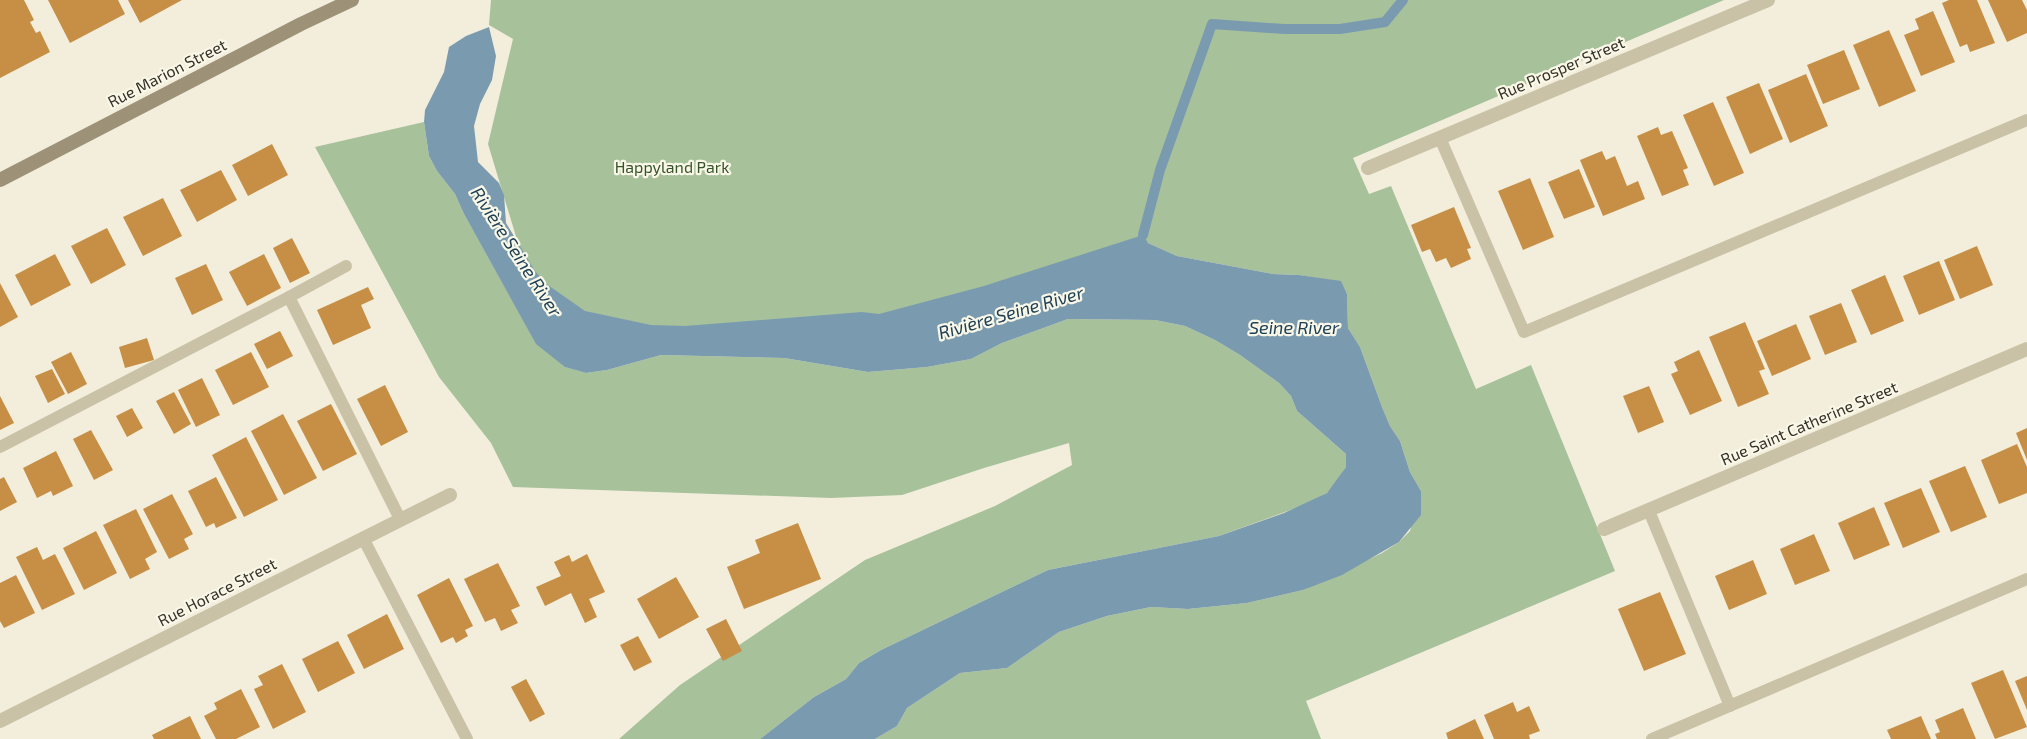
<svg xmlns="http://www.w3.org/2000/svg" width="2027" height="739" font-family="'Exo 2',sans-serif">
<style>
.green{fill:#a7c19b}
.water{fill:#7a9baf}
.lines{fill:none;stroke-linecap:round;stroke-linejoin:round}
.stream{stroke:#7a9baf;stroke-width:10}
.building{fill:#c68f45}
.service{stroke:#cac2a7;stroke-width:12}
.minor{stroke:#cac2a7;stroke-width:14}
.secondary{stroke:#9d9278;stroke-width:14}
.labels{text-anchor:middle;stroke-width:4.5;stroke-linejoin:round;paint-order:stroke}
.street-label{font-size:16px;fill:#363127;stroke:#f9f7e7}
.park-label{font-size:16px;fill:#38542b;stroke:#f9f7e7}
.water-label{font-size:18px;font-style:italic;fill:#1d4057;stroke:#f9f7e7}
</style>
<rect width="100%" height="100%" fill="#f2eedb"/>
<g class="green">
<path d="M 491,0 L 1724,0 L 1353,158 L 1369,194 L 1391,186 L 1476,389 L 1531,365 L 1615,571 L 1306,701 L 1321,739 L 875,739 L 897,726 L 907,708 L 960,673 L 1007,668 L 1059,632 L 1107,616 L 1151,607 L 1188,609 L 1247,603 L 1303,590 L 1382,553 L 1399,542 L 1410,531 L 1421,491 L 1410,472 L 1400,441 L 1390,426 L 1382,407 L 1360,347 L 1348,328 L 1347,294 L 1341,282 L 1299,275 L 1273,274 L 1177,256 L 1148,243 L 890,321 L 648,334 L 534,296 L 488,144 L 513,39 L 489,25 Z"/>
<path d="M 424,122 L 429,156 L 437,171 L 455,194 L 464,214 L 536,343 L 566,367 L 586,373 L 607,370 L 661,355 L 784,358 L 868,372 L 927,367 L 971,359 L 1002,343 L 1068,319 L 1155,320 L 1185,326 L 1215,340 L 1240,355 L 1279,383 L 1291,396 L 1297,411 L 1346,454 L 1346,467 L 1337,481 L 1327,493 L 1304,505 L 1219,536 L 1048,570 L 881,650 L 859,663 L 846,679 L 814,697 L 760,739 L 619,739 L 680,685 L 865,560 L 995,506 L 1072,465 L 1069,443 L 984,468 L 902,495 L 831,498 L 513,487 L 491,443 L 439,377 L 315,147 Z"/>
</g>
<path class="water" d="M 489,27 L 496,56 L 492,80 L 480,104 L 474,126 L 478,162 L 499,183 L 504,195 L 506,223 L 535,271 L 545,283 L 585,311 L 651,325 L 685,326 L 862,312 L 879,314 L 984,286 L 1143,235 L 1148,243 L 1177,256 L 1273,274 L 1299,275 L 1341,281 L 1347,294 L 1348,328 L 1360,347 L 1382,407 L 1390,426 L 1400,441 L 1410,472 L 1421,491 L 1421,515 L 1399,542 L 1342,575 L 1303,590 L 1247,603 L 1188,609 L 1151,607 L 1107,616 L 1059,632 L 1007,668 L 960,673 L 907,708 L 897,726 L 875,739 L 760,739 L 814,697 L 846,679 L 859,663 L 881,650 L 1048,570 L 1219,536 L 1284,513 L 1327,493 L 1346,467 L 1346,454 L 1297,411 L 1291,396 L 1279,383 L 1240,355 L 1215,340 L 1185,326 L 1155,320 L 1068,319 L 1002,343 L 971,359 L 927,367 L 868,372 L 784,358 L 661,355 L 607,370 L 586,373 L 565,367 L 536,344 L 464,214 L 455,194 L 437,171 L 429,156 L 424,122 L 425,110 L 444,72 L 449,47 L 466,36 Z"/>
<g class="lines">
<path class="stream" d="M 1143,235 L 1160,170 L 1212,24 L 1284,29 L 1340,29 L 1385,22 L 1403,0"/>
</g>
<g class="building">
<path d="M 0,0 L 24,0 L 34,20 L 30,22 L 36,33 L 40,31 L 50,52 L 0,78 Z"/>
<path d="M 48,0 L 118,0 L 125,14 L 70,43 Z"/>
<path d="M 128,0 L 182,0 L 140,23 Z"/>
<path d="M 1949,0 L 1977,0 L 1995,43 L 1970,52 L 1967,44 L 1960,47 L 1942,3 Z"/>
<path d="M 1988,0 L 2022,0 L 2027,10 L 2027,33 L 2007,42 Z"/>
<path d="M 1933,11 L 1955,62 L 1921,76 L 1904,35 L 1919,29 L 1915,19 Z"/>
<path d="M 1889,30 L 1916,91 L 1879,107 L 1853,45 Z"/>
<path d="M 1844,50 L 1860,89 L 1823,104 L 1807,65 Z"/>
<path d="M 1806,74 L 1828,126 L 1790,143 L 1768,90 Z"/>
<path d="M 1759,83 L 1783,139 L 1750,154 L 1726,97 Z"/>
<path d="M 1713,102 L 1744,173 L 1714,186 L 1683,115 Z"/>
<path d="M 1658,127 L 1661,135 L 1672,131 L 1688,168 L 1683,170 L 1689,185 L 1662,196 L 1637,136 Z"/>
<path d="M 272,144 L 288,175 L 248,196 L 232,165 Z"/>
<path d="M 1602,151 L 1606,160 L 1615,156 L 1627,186 L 1638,181 L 1645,199 L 1603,216 L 1580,160 Z"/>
<path d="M 1579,169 L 1595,207 L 1564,219 L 1548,182 Z"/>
<path d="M 221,170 L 237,200 L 197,222 L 180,190 Z"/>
<path d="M 1530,178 L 1554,237 L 1523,250 L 1498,191 Z"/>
<path d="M 163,198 L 182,236 L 143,256 L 123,217 Z"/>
<path d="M 1454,207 L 1471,248 L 1467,249 L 1471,259 L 1451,268 L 1446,258 L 1436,262 L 1430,249 L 1422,252 L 1411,225 Z"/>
<path d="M 107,228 L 126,265 L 91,284 L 71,246 Z"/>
<path d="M 292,238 L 310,273 L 290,283 L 273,248 Z"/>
<path d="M 1977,246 L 1993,285 L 1960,299 L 1944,260 Z"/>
<path d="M 55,254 L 71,285 L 31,306 L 15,275 Z"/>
<path d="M 264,254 L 281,288 L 247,306 L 229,272 Z"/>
<path d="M 1939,261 L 1955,300 L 1919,315 L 1903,276 Z"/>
<path d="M 206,264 L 223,300 L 192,315 L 175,278 Z"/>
<path d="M 1885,275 L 1904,321 L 1871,335 L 1851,290 Z"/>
<path d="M 0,283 L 18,317 L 0,327 Z"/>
<path d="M 368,287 L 374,299 L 361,305 L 371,328 L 333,345 L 317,310 Z"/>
<path d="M 1841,303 L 1857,342 L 1825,355 L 1809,316 Z"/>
<path d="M 1745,322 L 1765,369 L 1759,371 L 1769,394 L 1738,407 L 1709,337 Z"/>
<path d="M 1796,324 L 1811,359 L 1772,376 L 1757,341 Z"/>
<path d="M 280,331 L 293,356 L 267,369 L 254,344 Z"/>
<path d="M 147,338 L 154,360 L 125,368 L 119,347 Z"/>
<path d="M 1699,350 L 1722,401 L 1690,415 L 1671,374 L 1678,371 L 1674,362 Z"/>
<path d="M 71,352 L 87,384 L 68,394 L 51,362 Z"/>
<path d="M 251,352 L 269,387 L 233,405 L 215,370 Z"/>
<path d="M 52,369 L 65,394 L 48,403 L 35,376 Z"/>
<path d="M 202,378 L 220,415 L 196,427 L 178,390 Z"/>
<path d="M 385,385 L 408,432 L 381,446 L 357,399 Z"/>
<path d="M 1649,386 L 1664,422 L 1638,433 L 1623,396 Z"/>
<path d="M 174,392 L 191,424 L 174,434 L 156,401 Z"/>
<path d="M 0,396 L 14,423 L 0,430 Z"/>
<path d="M 331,404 L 357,454 L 323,471 L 297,421 Z"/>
<path d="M 132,408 L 143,428 L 127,437 L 116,416 Z"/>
<path d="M 283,414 L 317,478 L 284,495 L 251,431 Z"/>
<path d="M 2027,428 L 2027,460 L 2016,433 Z"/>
<path d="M 91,430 L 113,470 L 94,480 L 73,439 Z"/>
<path d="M 246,437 L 278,500 L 244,517 L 212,455 Z"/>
<path d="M 2017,444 L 2027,467 L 2027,493 L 1999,504 L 1981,460 Z"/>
<path d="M 56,451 L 73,486 L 53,496 L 51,491 L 37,498 L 23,468 Z"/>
<path d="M 1965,466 L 1987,517 L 1951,532 L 1929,481 Z"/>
<path d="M 4,477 L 17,502 L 0,511 L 0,479 Z"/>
<path d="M 216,477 L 237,518 L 216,528 L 214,523 L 206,527 L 188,491 Z"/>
<path d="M 1921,488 L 1940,532 L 1903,548 L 1884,503 Z"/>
<path d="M 172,494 L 193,534 L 184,539 L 189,549 L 169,559 L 143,509 Z"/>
<path d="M 1874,507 L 1890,545 L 1854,560 L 1838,523 Z"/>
<path d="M 136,509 L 157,552 L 145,559 L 150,569 L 130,579 L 103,525 Z"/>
<path d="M 798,523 L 821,579 L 744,609 L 727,567 L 760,553 L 755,540 Z"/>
<path d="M 96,531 L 117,573 L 84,590 L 63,548 Z"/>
<path d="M 1814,534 L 1830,571 L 1795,585 L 1780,549 Z"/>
<path d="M 37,547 L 43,560 L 55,554 L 75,594 L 42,610 L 16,557 Z"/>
<path d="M 587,554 L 605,592 L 589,599 L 597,617 L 585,623 L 571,593 L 545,606 L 536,587 L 561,576 L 554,562 L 569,555 L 572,562 Z"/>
<path d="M 1753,560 L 1767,594 L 1729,610 L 1715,576 Z"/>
<path d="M 498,563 L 520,606 L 511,610 L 518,623 L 501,631 L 495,618 L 485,622 L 464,579 Z"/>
<path d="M 16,575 L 35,613 L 4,628 L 0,621 L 0,583 Z"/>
<path d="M 676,577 L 699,617 L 659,639 L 637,599 Z"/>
<path d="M 449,578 L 473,626 L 465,630 L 468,636 L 456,643 L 453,637 L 441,643 L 417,595 Z"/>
<path d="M 1660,592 L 1686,654 L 1644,671 L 1618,609 Z"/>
<path d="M 387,614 L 404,649 L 364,669 L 347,635 Z"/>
<path d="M 726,619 L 742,651 L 723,661 L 706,629 Z"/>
<path d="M 638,636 L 652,662 L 634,671 L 620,645 Z"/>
<path d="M 338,641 L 355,673 L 318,692 L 302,659 Z"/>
<path d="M 282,664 L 306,712 L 273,729 L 254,689 L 263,685 L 258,676 Z"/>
<path d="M 2003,670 L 2027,727 L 1995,739 L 1971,683 Z"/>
<path d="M 2027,676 L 2027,710 L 2015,681 Z"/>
<path d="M 526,679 L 545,714 L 530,722 L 511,687 Z"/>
<path d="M 241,689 L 260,727 L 236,739 L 216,739 L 204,716 L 217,709 L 214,703 Z"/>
<path d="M 1513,702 L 1517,712 L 1529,706 L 1540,731 L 1529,735 L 1530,739 L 1494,739 L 1484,715 Z"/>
<path d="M 1963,708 L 1976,739 L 1937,739 L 1935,734 L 1940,732 L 1935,720 Z"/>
<path d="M 190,716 L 201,739 L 154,739 L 152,735 Z"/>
<path d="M 1921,716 L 1931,739 L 1891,739 L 1887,730 Z"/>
<path d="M 1475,719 L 1484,739 L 1448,739 L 1446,733 Z"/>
</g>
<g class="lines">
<g class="service">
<path d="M 1440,138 L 1524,332 L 2027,120"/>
<path d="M 289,297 L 346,266"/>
<path d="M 0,447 L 289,297 L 400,519"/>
<path d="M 1649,511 L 1730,706"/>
<path d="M 363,538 L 467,739"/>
<path d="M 1652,739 L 2027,579"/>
</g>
<g class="minor">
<path d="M 1368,168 L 1768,0"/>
<path d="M 1604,529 L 2027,349"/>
<path d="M 0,721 L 450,495"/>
</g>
<path class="secondary" d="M 0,180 L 301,24 L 352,0"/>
</g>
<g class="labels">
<g class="street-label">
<text transform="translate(1561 68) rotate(-23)" y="6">Rue Prosper Street</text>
<text transform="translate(167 73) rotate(-27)" y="6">Rue Marion Street</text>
<text transform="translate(1809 423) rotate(-23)" y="6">Rue Saint Catherine Street</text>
<text transform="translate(217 592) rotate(-27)" y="6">Rue Horace Street</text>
</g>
<g class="park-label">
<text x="672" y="173">Happyland Park</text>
</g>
<g class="water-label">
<text transform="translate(516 252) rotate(57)" y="6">Rivière Seine River</text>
<text transform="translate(1011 313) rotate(-16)" y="6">Rivière Seine River</text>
<text x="1294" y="334">Seine River</text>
</g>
</g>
</svg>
